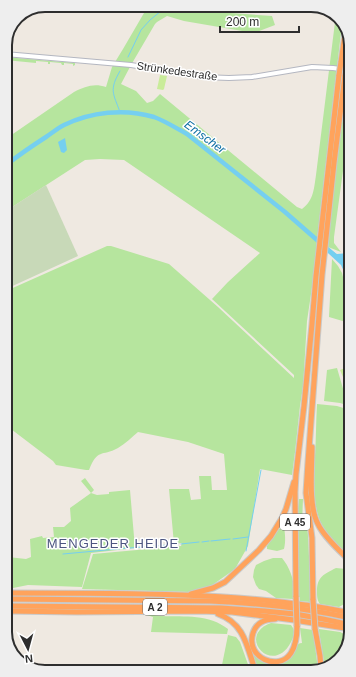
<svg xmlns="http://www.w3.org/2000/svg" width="356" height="677" font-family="Arial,sans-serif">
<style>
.green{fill:#b6e59e}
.cemetery{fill:#c8d9b8}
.pitch{fill:#c9ec9a}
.water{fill:#75cff0}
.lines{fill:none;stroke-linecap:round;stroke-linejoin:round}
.stream{stroke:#75cff0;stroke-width:1}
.river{stroke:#75cff0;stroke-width:4.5}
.secondary-casing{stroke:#b4b7c1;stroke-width:6}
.motorway-casing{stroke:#c9c9c9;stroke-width:7}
.secondary{stroke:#fff;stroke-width:4}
.motorway{stroke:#ffa35c;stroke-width:5}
.rail{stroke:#a3a6b8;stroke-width:1}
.motorway-bridge-casing{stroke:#c9c9c9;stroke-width:7;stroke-linecap:butt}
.motorway-bridge{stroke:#ffa35c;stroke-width:5}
.labels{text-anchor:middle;stroke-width:3;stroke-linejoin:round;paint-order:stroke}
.shield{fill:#fff;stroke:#6d6d6d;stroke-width:1}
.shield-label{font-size:10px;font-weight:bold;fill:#2e2e2e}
.street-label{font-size:11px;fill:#2e2e2e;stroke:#fff}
.water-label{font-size:12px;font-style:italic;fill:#0d6fa3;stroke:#fff}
.quarter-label{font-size:13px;letter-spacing:1px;fill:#4d5680;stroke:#fff}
.rim{fill:none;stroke:#2e2e2e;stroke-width:2}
</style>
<rect width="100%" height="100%" fill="#efe9e1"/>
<g class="green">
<path d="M 152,5 L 188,5 L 231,13 L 272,16 L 275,25 L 254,33 L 184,21 L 167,16 L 157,22 L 155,24 L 131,65 L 121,84 L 136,91 L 147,103 L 153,101 L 160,94 L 297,207 L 302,209 C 314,200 314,188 316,175 L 335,22 L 342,24 L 317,240 L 312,236 L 317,241 L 314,274 L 307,321 L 303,387 L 300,406 L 295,452 L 292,475 L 260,469 L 248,546 L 235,569 L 211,586 L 189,592 L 82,589 L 93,554 L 181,546 L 182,543 L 174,544 L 169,489 L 189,489 L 191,500 L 201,499 L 199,476 L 211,476 L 212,490 L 227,490 L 224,454 L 188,442 L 138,432 C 132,437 125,444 118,448 C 101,457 98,448 89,470 L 86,470 L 56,465 L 53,461 L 7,426 L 6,291 L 107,246 L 111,246 L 169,264 L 218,307 L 294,378 L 294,375 L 212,299 L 228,282 L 260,253 L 124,160 L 100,159 L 85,160 L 6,211 L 6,137 L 7,138 L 74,92 C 85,87 93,83 106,87 L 112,67 L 123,49 L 144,13 L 147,13 Z"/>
<path d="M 5,57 L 75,63 L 75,65 L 73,66 L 73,64 L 64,63 L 64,65 L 62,65 L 61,63 L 50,62 L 50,64 L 48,64 L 48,62 L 36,61 L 36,63 L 5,60 Z"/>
<path d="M 348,78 L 348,134 L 334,237 L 334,243 L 341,252 L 328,247 L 333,192 Z"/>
<path d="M 332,259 L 338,266 L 342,273 L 343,277 L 349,282 L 349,325 L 346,322 L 329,317 Z"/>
<path d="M 337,368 L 344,392 L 350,391 L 350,406 L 340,403 L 324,401 L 327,370 Z"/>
<path d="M 317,404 L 337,406 L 350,410 L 351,557 C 340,547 327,536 321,523 C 312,504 314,477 315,456 C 316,439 316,422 317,404 Z"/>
<path d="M 85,478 L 94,490 L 91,493 L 97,495 L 109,494 L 109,492 L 130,490 L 135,548 L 91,553 L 82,587 L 28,585 L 8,589 L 8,557 L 26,559 L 31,557 L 30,539 L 42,536 L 43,538 L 54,537 L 53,527 L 64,527 L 71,521 L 70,508 L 91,493 L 81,481 Z"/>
<path d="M 299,499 L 303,499 L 302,523 L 307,525 L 308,536 L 311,597 L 310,602 L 300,601 L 300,597 L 299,597 C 297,565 295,531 299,499 Z"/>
<path d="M 284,526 C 285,534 286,541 284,549 L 277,551 L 267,549 L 267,546 L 279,529 Z"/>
<path d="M 273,558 L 282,558 C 291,569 296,584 293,599 L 276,598 L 266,591 L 259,589 L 256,585 L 253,577 L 254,570 L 256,565 L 264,561 Z"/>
<path d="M 336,568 L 346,569 L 351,573 L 351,600 L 339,607 L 320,604 C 317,600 317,596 317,591 C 317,577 324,574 336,568 Z"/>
<path d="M 144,614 C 150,615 156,615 162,616 C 185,617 209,614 228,629 L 227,634 L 151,632 L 153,617 Z"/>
<path d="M 271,623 L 291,625 C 296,631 294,636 291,642 C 273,677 235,636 271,623 Z"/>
<path d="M 300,628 L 313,630 L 318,669 L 257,670 L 252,652 C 254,654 256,657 258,658 C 266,665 273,663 282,660 C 286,658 290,657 293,654 C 296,649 296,643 302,643 Z"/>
<path d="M 319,629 L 340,632 L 350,637 L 344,654 L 329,667 L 324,662 L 319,631 Z"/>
<path d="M 228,635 L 236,637 L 240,642 L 250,670 L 221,670 Z"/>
</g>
<path class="cemetery" d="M 46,185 L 78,256 L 6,289 L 6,211 Z"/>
<g class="pitch">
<path d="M 160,75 L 167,76 L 164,89 L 163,90 L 157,89 Z"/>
<path d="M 350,366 L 350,374 L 343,377 L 340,370 Z"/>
</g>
<g class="water">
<path d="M 65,138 L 67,150 L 64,153 L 61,152 L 58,142 Z"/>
<path d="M 328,248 L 337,254 L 349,253 L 349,279 L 346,276 L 341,265 L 328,253 Z"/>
</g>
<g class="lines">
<g class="stream">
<path d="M 128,57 L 141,30 L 150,20 L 161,11"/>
<path d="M 120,71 C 109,90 113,93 120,112"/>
<path d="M 6,156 L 13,160"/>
<path d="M 233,539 L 248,537"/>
<path d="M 211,541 L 230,539"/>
<path d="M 202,542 L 209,541"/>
<path d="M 173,544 L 178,544"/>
<path d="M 181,544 L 199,542"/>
<path d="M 130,548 L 168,545"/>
<path d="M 246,551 L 261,470"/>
<path d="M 63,554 L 128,548"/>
</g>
<path class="river" d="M 6,165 C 19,155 32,146 46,137 C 52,133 58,128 64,125 C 91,112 124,108 154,117 C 165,121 176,128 187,134 L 285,212 L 333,254"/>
<g class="secondary-casing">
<path id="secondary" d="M 5,54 L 131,65 L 203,77 L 229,78 L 252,77 L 312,67 L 333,68 L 348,70"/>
</g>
<g class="motorway-casing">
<g id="motorway">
<path d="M 341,62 L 346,27"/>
<path d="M 312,447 C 312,469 308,506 318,524 C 324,537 340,551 351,562"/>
<path d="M 8,593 C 66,593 124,593 181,595 C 239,597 295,601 351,613"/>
<path d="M 191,594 L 213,588 L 225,582 L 259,550 L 271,536 L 282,518 L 286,509 L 294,482"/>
<path d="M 296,597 L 295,492 L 296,474 L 304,406 L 312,324 L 316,276 L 339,75"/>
<path d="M 8,599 L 210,601 C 258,603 305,608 351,618"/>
<path d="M 313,600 L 312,538 L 306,493 L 308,462 L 322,275 L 334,163 L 345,75"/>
<path d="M 8,606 L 221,608 L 264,611 L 295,614 L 323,619 L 351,625"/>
<path d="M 8,611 L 77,612 L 198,611 L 232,612 L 294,620 L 351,629"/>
<path d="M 218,614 C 244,623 247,646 255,670"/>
<path d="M 275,619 C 265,619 256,623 253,633 C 245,658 279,672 291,653 C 296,645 297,635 297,626"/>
<path d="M 315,629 L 320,656 L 321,669"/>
</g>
</g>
<use href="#secondary" class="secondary"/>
<use href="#motorway" class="motorway"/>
<path class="rail" d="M 281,5 L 338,17"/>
<g class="motorway-bridge-casing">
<g id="motorway-bridge">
<path d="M 339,75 L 341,62"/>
<path d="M 345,75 L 347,63"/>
<path d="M 296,597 L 297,626"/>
<path d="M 313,600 L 315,629"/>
</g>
</g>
<use href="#motorway-bridge" class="motorway-bridge"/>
</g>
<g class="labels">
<g class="shield">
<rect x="280" y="514" width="30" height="16" rx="3"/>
<rect x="143" y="599" width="24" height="16" rx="3"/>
</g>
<g class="shield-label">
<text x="295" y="526">A 45</text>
<text x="155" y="611">A 2</text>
</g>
<g class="street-label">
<text transform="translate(177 71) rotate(8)" y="4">Strünkedestraße</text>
</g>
<g class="water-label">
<text transform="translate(205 137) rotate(36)" y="4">Emscher</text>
</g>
<g class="quarter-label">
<text x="113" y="548">MENGEDER HEIDE</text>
</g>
</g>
<path d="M0 0H356V677H0ZM45 12H311A33 33 0 0 1 344 45V632A33 33 0 0 1 311 665H45A33 33 0 0 1 12 632V45A33 33 0 0 1 45 12Z" fill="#eee" fill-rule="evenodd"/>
<path class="rim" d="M45 12H311A33 33 0 0 1 344 45V632A33 33 0 0 1 311 665H45A33 33 0 0 1 12 632V45A33 33 0 0 1 45 12Z"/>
<g transform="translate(28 649) rotate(174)" stroke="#ffffff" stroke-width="3" paint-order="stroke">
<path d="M0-3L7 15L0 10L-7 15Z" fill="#2e2e2e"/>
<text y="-6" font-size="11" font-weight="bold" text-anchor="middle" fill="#2e2e2e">N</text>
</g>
<path d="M220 26v6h79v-6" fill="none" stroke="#2e2e2e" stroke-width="2"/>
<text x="226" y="26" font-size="12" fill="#2e2e2e" stroke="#ffffff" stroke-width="3" paint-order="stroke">200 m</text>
</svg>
